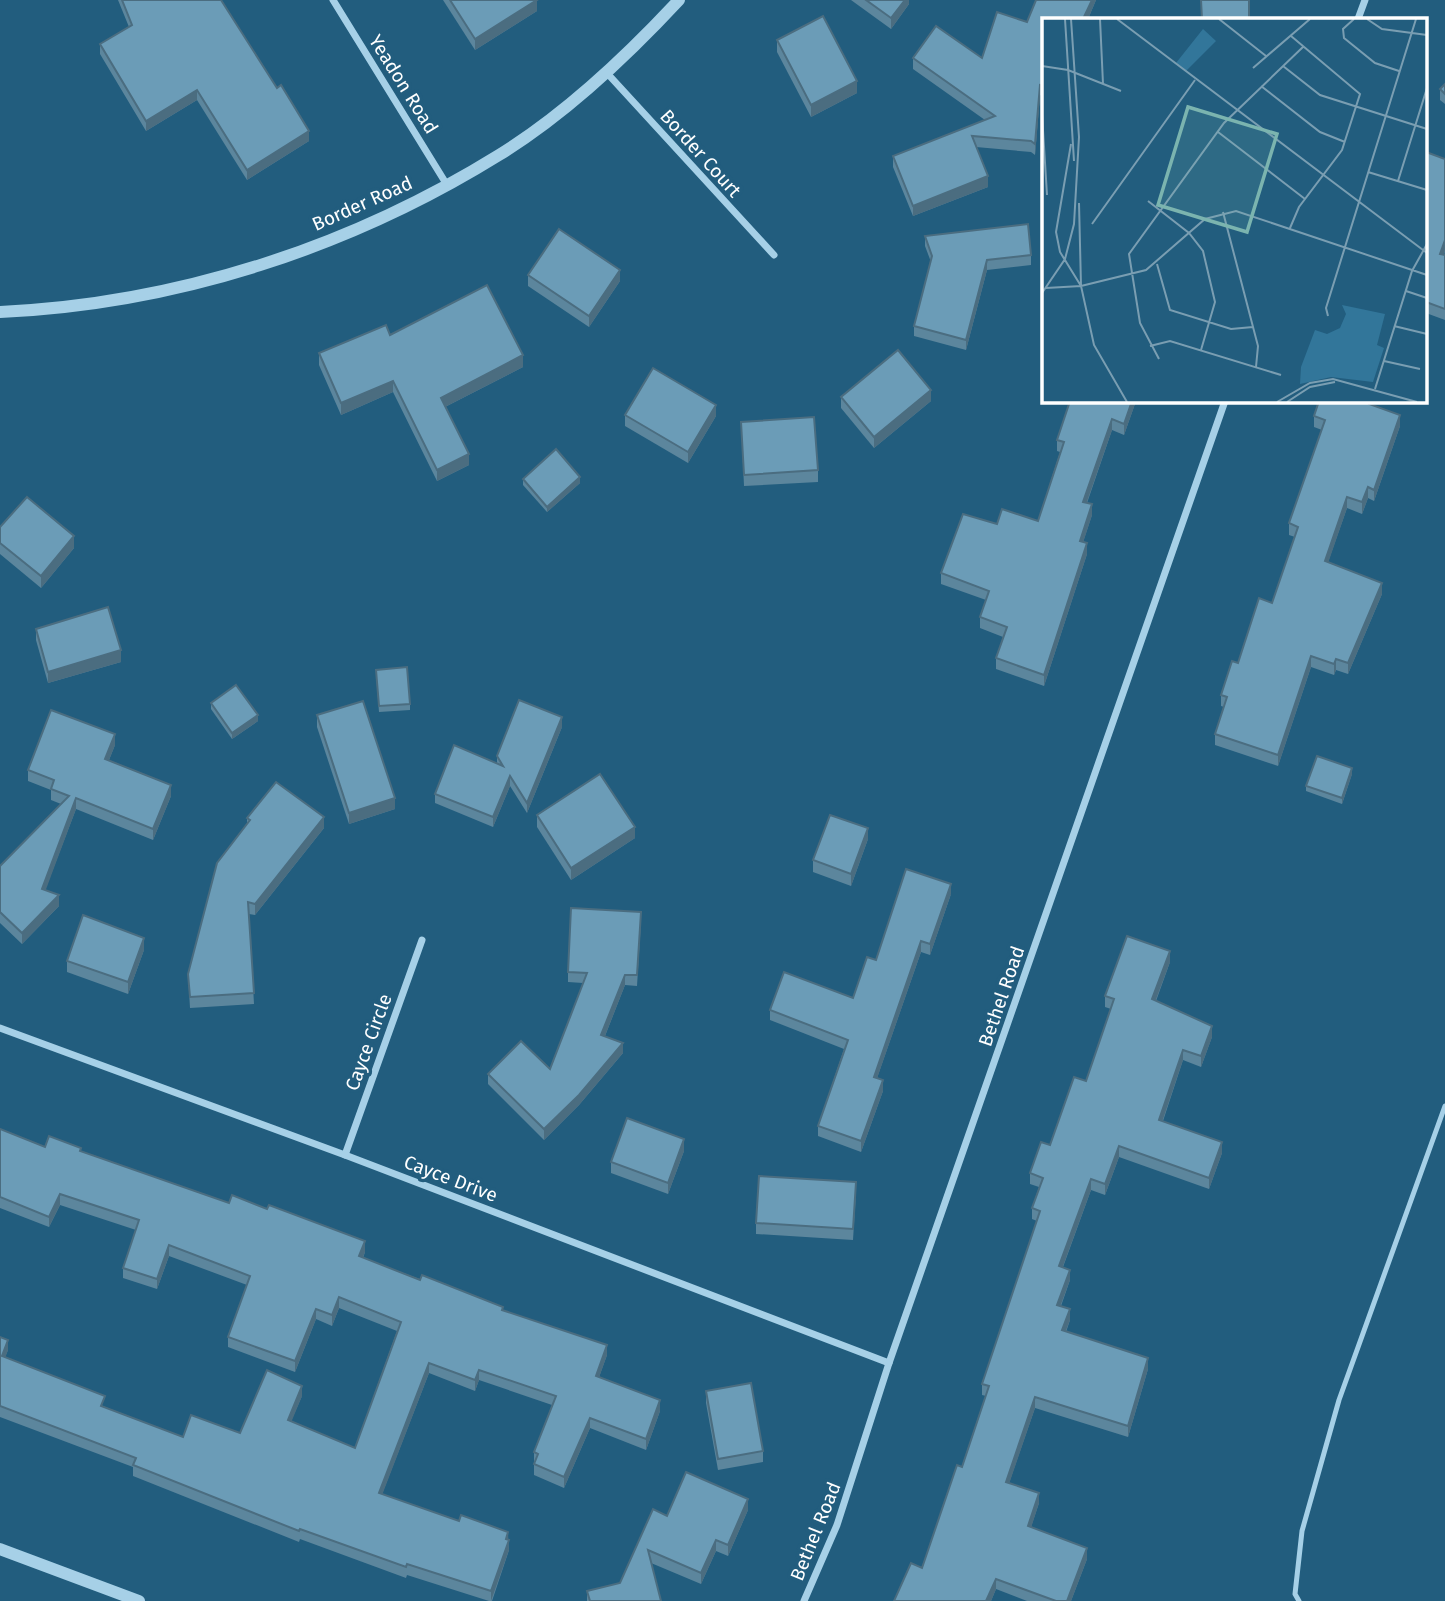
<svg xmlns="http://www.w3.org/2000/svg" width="1445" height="1601" font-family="'Fira Sans',sans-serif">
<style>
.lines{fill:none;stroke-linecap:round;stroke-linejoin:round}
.service{stroke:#a6d0e7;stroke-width:5}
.minor{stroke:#a6d0e7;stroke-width:7}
.tertiary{stroke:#a6d0e7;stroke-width:12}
.wall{fill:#5c869d}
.shaded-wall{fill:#4b6d80}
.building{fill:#6b9cb7;stroke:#4b6d80;stroke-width:2}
.labels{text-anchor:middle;stroke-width:7;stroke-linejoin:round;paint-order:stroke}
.street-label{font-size:19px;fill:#fff;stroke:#225d7e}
.inset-road{fill:none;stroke:#7a9eb2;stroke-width:2}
.view{fill:#7bb4af;fill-opacity:0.15;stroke:#7bb4af;stroke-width:3.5}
.inset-edge{fill:none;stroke:#fff;stroke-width:3.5}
</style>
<rect width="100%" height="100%" fill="#225d7e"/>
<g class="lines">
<path class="service" d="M 1299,1601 L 1295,1594 L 1302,1531 L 1339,1400 L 1445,1106"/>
<g class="minor">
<path d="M 333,0 L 447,185"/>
<path d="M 1358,19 L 1365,0"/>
<path d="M 606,72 L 774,255"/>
<path d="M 0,1028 L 345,1155 L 889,1363"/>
<path d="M 345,1155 L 422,940"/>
<path d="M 804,1601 L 837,1525 L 889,1363 L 1225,401"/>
</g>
<g class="tertiary">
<path d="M 0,312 C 176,304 349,248 499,155 C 566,114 626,57 679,0"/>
<path d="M 0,1549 L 139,1601"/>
</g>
</g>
<g class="wall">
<path d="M 118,0 L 221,0 L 309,141 L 247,180 L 197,100 L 146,131 L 100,54 L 100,44 L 129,27 Z"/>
<path d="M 443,0 L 537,0 L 537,11 L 475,50 Z"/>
<path d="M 851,0 L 909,0 L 909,4 L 891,29 Z"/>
<path d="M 1036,0 L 1096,0 L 1088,19 L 1044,19 L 1044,97 L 1040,95 L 1035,155 L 1031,152 L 976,147 L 988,187 L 913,216 L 893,167 L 893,156 L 985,120 L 913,69 L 913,58 L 982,58 L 1027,22 Z"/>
<path d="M 777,40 L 857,93 L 811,117 L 777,52 Z"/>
<path d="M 1445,84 L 1445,104 L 1440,100 L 1440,89 Z"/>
<path d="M 1426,152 L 1445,251 L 1444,255 L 1445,255 L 1445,320 L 1426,313 Z"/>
<path d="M 925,236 L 1031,255 L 1031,265 L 987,270 L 966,350 L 914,336 L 914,326 L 931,262 L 925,246 Z"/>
<path d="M 528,275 L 620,281 L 589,327 L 528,286 Z"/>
<path d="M 390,335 L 523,367 L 445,407 L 469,465 L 437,481 L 393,392 L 341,415 L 319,365 L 319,353 Z"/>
<path d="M 841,397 L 931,401 L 874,448 L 841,408 Z"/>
<path d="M 1136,401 L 1124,435 L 1112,430 L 1087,503 L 1092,515 L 1083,542 L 1087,554 L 1044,686 L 996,669 L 996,658 L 1003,637 L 980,628 L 980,617 L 986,600 L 941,584 L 941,573 L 997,524 L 1038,521 L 1060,452 L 1057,451 L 1057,440 Z"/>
<path d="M 1373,406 L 1400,426 L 1374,501 L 1368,498 L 1362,514 L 1347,508 L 1328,562 L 1382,594 L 1348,674 L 1336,670 L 1334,675 L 1311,667 L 1278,766 L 1215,745 L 1215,734 L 1224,707 L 1221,706 L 1221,695 L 1272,603 L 1295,537 L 1289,535 L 1289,523 L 1322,430 L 1314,427 L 1314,416 Z"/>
<path d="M 625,415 L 716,416 L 688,463 L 625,426 Z"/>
<path d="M 741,422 L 818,470 L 818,482 L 744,486 Z"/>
<path d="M 523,479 L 580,483 L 547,512 L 523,485 Z"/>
<path d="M 0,527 L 74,548 L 41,588 L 0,554 Z"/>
<path d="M 36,629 L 121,662 L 48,683 L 36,640 Z"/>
<path d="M 376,675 L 410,704 L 410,710 L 379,712 Z"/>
<path d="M 211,703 L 258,721 L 232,739 L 211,709 Z"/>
<path d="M 317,715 L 395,809 L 349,824 L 317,727 Z"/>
<path d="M 562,727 L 527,813 L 510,786 L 493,827 L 435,803 L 435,794 L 497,763 L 497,756 Z"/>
<path d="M 115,745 L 109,760 L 171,796 L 153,840 L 76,809 L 45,890 L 59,906 L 22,944 L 0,923 L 0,866 L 61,804 L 51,800 L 51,790 L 28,781 L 28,770 Z"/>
<path d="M 1352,774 L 1342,804 L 1306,791 L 1306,786 Z"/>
<path d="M 537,815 L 635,838 L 571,880 L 537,827 Z"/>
<path d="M 247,818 L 324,828 L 255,915 L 249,914 L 254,1004 L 190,1008 L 188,974 L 247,824 Z"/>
<path d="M 868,839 L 851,886 L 813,872 L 813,860 Z"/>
<path d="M 951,894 L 930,955 L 921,952 L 877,1078 L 883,1091 L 861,1152 L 818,1136 L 818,1126 L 844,1049 L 770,1020 L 770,1010 L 853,998 Z"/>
<path d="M 641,922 L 637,986 L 625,985 L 605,1036 L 623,1053 L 579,1105 L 544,1140 L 488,1084 L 488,1074 L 550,1069 L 583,983 L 568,982 L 568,972 Z"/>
<path d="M 144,950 L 128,994 L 67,972 L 67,961 Z"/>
<path d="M 1170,962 L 1156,1001 L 1212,1037 L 1201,1067 L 1183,1060 L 1163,1121 L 1222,1153 L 1209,1189 L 1119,1157 L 1105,1195 L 1091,1190 L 1063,1267 L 1070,1280 L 1061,1306 L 1070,1320 L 1066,1332 L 1148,1369 L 1128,1437 L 1035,1408 L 1009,1483 L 1039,1503 L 1031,1527 L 1087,1559 L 1071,1601 L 1027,1601 L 996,1589 L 991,1601 L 894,1601 L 922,1568 L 962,1467 L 986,1396 L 982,1395 L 982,1384 L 1037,1221 L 1032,1219 L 1032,1208 L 1039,1187 L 1030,1184 L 1030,1173 L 1050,1145 L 1086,1081 L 1111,1009 L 1105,1007 L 1105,996 Z"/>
<path d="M 0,1129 L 45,1147 L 81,1152 L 365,1252 L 363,1258 L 503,1310 L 607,1355 L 599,1377 L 660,1411 L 646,1450 L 590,1428 L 564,1488 L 534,1475 L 534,1452 L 552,1405 L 479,1380 L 475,1391 L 429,1373 L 382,1494 L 508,1539 L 509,1550 L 492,1601 L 489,1601 L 407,1575 L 406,1578 L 300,1539 L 299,1542 L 133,1476 L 133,1467 L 0,1417 L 0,1337 L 8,1350 L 5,1357 L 105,1407 L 183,1437 L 240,1433 L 302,1396 L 291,1421 L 355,1448 L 397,1331 L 339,1308 L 332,1326 L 316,1319 L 295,1372 L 228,1347 L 228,1337 L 247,1285 L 169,1256 L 157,1289 L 123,1278 L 123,1268 L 136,1230 L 60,1205 L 49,1227 L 0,1208 Z"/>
<path d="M 684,1151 L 668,1194 L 611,1173 L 611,1162 Z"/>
<path d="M 856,1193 L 853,1240 L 756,1234 L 756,1223 Z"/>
<path d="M 706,1391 L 763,1451 L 763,1462 L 718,1470 L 706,1403 Z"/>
<path d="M 748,1510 L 728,1556 L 716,1551 L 701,1584 L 651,1563 L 661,1601 L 587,1601 L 587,1591 L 620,1583 L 667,1516 Z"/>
</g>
<g class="shaded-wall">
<path d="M 537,0 L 537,11 L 475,50 L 475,39 Z"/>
<path d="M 905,0 L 909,0 L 909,4 L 891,29 L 891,18 Z"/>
<path d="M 1092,0 L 1096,0 L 1088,19 L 1083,19 Z"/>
<path d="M 857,81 L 857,93 L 811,117 L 811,105 Z"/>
<path d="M 1040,85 L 1040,95 L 1035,155 L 1035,144 Z"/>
<path d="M 197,90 L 197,100 L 146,131 L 146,121 Z"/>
<path d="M 309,131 L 309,141 L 247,180 L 247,170 Z"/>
<path d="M 988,176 L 988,187 L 913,216 L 913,206 Z"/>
<path d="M 1445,240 L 1445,251 L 1440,265 L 1440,254 Z"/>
<path d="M 987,260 L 987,270 L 966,350 L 966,340 Z"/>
<path d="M 620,270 L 620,281 L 589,327 L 589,316 Z"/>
<path d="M 523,355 L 523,367 L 441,409 L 441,398 Z"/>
<path d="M 393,381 L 393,392 L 341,415 L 341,403 Z"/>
<path d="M 931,390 L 931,401 L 874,448 L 874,437 Z"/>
<path d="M 1132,401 L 1136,401 L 1124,435 L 1124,424 Z"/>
<path d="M 716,405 L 716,416 L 688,463 L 688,452 Z"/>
<path d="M 1400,415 L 1400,426 L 1374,501 L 1374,490 Z"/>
<path d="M 1112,419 L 1112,430 L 1083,513 L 1083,502 Z"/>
<path d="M 469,454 L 469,465 L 437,481 L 437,470 Z"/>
<path d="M 580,477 L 580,483 L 547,512 L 547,507 Z"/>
<path d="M 1368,487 L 1368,498 L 1362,514 L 1362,502 Z"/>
<path d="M 1347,497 L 1347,508 L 1325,572 L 1325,561 Z"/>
<path d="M 1092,504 L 1092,515 L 1080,552 L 1080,541 Z"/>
<path d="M 74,536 L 74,548 L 41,588 L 41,576 Z"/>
<path d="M 1087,543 L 1087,554 L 1044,686 L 1044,675 Z"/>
<path d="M 1382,583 L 1382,594 L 1348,674 L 1348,663 Z"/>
<path d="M 121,650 L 121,662 L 48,683 L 48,672 Z"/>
<path d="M 1311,656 L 1311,667 L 1278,766 L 1278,755 Z"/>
<path d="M 1336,659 L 1336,670 L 1334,675 L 1334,664 Z"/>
<path d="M 258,715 L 258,721 L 232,739 L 232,733 Z"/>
<path d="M 562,717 L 562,727 L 527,813 L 527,803 Z"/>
<path d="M 115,734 L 115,745 L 105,770 L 105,759 Z"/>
<path d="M 1352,768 L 1352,774 L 1342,804 L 1342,798 Z"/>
<path d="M 510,776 L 510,786 L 493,827 L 493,817 Z"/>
<path d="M 171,785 L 171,796 L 153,840 L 153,829 Z"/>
<path d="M 76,798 L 76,809 L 42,900 L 42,889 Z"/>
<path d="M 395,798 L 395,809 L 349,824 L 349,813 Z"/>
<path d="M 324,817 L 324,828 L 255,915 L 255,904 Z"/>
<path d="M 635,827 L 635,838 L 571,880 L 571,868 Z"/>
<path d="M 868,828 L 868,839 L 851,886 L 851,874 Z"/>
<path d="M 951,884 L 951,894 L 930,955 L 930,944 Z"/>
<path d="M 59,895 L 59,906 L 22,944 L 22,933 Z"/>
<path d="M 144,938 L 144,950 L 128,994 L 128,982 Z"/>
<path d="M 921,941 L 921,952 L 874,1087 L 874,1077 Z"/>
<path d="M 1170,951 L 1170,962 L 1152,1010 L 1152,999 Z"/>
<path d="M 625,975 L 625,985 L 601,1046 L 601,1035 Z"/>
<path d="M 1212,1026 L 1212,1037 L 1201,1067 L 1201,1056 Z"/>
<path d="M 623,1043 L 623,1053 L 579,1105 L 544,1140 L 544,1129 Z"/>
<path d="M 1183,1050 L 1183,1060 L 1159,1131 L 1159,1120 Z"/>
<path d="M 883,1080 L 883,1091 L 861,1152 L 861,1141 Z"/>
<path d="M 684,1139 L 684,1151 L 668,1194 L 668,1183 Z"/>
<path d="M 1222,1142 L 1222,1153 L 1209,1189 L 1209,1178 Z"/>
<path d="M 1119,1146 L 1119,1157 L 1105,1195 L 1105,1184 Z"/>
<path d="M 1091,1179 L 1091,1190 L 1059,1277 L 1059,1266 Z"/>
<path d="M 60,1194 L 60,1205 L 49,1227 L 49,1217 Z"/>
<path d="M 365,1241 L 365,1252 L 359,1267 L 359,1256 Z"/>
<path d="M 169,1245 L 169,1256 L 157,1289 L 157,1279 Z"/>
<path d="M 1070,1270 L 1070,1280 L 1057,1315 L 1057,1305 Z"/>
<path d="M 339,1297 L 339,1308 L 332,1326 L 332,1315 Z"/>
<path d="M 316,1309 L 316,1319 L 295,1372 L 295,1361 Z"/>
<path d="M 1070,1309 L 1070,1320 L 1062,1341 L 1062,1330 Z"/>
<path d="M 8,1340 L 8,1350 L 2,1367 L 2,1356 Z"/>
<path d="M 607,1345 L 607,1355 L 596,1386 L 596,1376 Z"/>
<path d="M 1148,1358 L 1148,1369 L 1128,1437 L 1128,1426 Z"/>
<path d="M 429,1363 L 429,1373 L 379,1503 L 379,1493 Z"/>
<path d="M 479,1370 L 479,1380 L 475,1391 L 475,1380 Z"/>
<path d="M 302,1386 L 302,1396 L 288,1430 L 288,1420 Z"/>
<path d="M 1035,1397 L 1035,1408 L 1006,1493 L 1006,1482 Z"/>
<path d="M 660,1400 L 660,1411 L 646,1450 L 646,1439 Z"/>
<path d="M 590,1418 L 590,1428 L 564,1488 L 564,1477 Z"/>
<path d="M 1039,1493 L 1039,1503 L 1028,1537 L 1028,1526 Z"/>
<path d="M 748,1499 L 748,1510 L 728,1556 L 728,1545 Z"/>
<path d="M 508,1532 L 509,1550 L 491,1601 L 491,1591 Z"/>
<path d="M 716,1540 L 716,1551 L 701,1584 L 701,1573 Z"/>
<path d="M 1087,1548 L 1087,1559 L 1071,1601 L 1067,1601 Z"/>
<path d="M 996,1579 L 996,1589 L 991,1601 L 986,1601 Z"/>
</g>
<g class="building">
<path d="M 122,0 L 221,0 L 277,88 L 281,85 L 309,131 L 247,170 L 197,90 L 146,121 L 100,44 L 132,25 Z"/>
<path d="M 450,0 L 537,0 L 475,39 Z"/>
<path d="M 866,0 L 905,0 L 891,18 Z"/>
<path d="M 1036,0 L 1092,0 L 1083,19 L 1044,19 L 1044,86 L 1040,85 L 1035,144 L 1031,141 L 972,136 L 988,176 L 913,206 L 893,156 L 995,116 L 913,58 L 936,26 L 982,58 L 997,12 L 1027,22 Z"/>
<path d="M 1201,0 L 1249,0 L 1249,19 L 1202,19 Z"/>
<path d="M 823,16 L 857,81 L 811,105 L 777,40 Z"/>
<path d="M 1445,84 L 1445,94 L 1440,89 Z"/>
<path d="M 1426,152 L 1445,159 L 1445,240 L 1440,254 L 1445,255 L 1445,309 L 1426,302 Z"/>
<path d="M 1028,224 L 1031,255 L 987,260 L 966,340 L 914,326 L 932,256 L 925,236 Z"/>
<path d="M 559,229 L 620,270 L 589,316 L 528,275 Z"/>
<path d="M 487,285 L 523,355 L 441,398 L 469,454 L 437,470 L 393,381 L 341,403 L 319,353 L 386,325 L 390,335 Z"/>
<path d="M 898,350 L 931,390 L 874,437 L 841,397 Z"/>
<path d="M 653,368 L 716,405 L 688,452 L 625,415 Z"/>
<path d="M 1070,401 L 1132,401 L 1124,424 L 1112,419 L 1083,502 L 1092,504 L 1080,541 L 1087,543 L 1044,675 L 996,658 L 1007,627 L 980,617 L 989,591 L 941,573 L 963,514 L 997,524 L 1002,509 L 1038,521 L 1064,442 L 1057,440 Z"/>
<path d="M 1319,401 L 1370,401 L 1369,404 L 1400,415 L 1374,490 L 1368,487 L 1362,502 L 1347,497 L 1325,561 L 1382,583 L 1348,663 L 1336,659 L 1334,664 L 1311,656 L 1278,755 L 1215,734 L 1227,697 L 1221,695 L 1232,661 L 1238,663 L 1259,598 L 1272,603 L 1298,527 L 1289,523 L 1325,420 L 1314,416 Z"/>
<path d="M 814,417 L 818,470 L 744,475 L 741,422 Z"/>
<path d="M 556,449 L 580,477 L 547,507 L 523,479 Z"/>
<path d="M 27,497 L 74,536 L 41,576 L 0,543 L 0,527 Z"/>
<path d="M 108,607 L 121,650 L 48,672 L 36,629 Z"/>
<path d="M 407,667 L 410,704 L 379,706 L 376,670 Z"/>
<path d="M 236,685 L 258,715 L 232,733 L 211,703 Z"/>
<path d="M 519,700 L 562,717 L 527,803 L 510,776 L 493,817 L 435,794 L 454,745 L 503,766 L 497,756 Z"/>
<path d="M 363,701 L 395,798 L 349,813 L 317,715 Z"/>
<path d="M 51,710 L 115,734 L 105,759 L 171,785 L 153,829 L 76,798 L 42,889 L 59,895 L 22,933 L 0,912 L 0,866 L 69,796 L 51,789 L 54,780 L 28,770 Z"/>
<path d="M 1317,756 L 1352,768 L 1342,798 L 1306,786 Z"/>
<path d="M 600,774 L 635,827 L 571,868 L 537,815 Z"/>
<path d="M 276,782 L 324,817 L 255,904 L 248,902 L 254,993 L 190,997 L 188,974 L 217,863 L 250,820 L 247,818 Z"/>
<path d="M 830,815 L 868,828 L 851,874 L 813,860 Z"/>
<path d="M 906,869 L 951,884 L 930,944 L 921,941 L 874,1077 L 883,1080 L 861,1141 L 818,1126 L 848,1040 L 770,1010 L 784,972 L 853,998 L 867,957 L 876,960 Z"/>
<path d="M 571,908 L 641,912 L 637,975 L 625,975 L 601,1035 L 623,1043 L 579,1095 L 544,1129 L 488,1074 L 521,1041 L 550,1069 L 587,973 L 568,972 Z"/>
<path d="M 83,915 L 144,938 L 128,982 L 67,961 Z"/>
<path d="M 1127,936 L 1170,951 L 1152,999 L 1212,1026 L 1201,1056 L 1183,1050 L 1159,1120 L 1222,1142 L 1209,1178 L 1119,1146 L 1105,1184 L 1091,1179 L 1059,1266 L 1070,1270 L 1057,1305 L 1070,1309 L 1062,1330 L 1148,1358 L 1128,1426 L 1035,1397 L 1006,1482 L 1039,1493 L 1028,1526 L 1087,1548 L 1067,1601 L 1056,1601 L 996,1579 L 986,1601 L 894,1601 L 911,1563 L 922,1568 L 957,1465 L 962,1467 L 989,1386 L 982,1384 L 1040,1211 L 1032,1208 L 1043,1178 L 1030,1173 L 1041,1142 L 1050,1145 L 1074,1077 L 1086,1081 L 1114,999 L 1105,996 Z"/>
<path d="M 627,1118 L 684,1139 L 668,1183 L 611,1162 Z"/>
<path d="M 0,1129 L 45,1147 L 49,1136 L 81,1148 L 80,1151 L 229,1203 L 232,1195 L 267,1209 L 269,1205 L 365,1241 L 359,1256 L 420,1280 L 422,1275 L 503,1307 L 502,1310 L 607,1345 L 596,1376 L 660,1400 L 646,1439 L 590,1418 L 564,1477 L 534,1464 L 538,1454 L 534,1452 L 556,1396 L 479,1370 L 475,1380 L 429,1363 L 379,1493 L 459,1521 L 461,1515 L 508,1532 L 506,1539 L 509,1540 L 491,1591 L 407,1564 L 406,1567 L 300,1529 L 299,1531 L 133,1465 L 136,1458 L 0,1406 L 0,1337 L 8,1340 L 2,1356 L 105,1396 L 101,1406 L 183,1437 L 191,1415 L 240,1433 L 267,1370 L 302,1386 L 288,1420 L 355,1448 L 401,1322 L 339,1297 L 332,1315 L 316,1309 L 295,1361 L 228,1337 L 250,1276 L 169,1245 L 157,1279 L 123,1268 L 139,1220 L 60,1194 L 49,1217 L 0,1197 Z"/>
<path d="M 759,1176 L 856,1182 L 853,1229 L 756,1223 Z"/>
<path d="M 751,1383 L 763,1451 L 718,1459 L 706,1391 Z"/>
<path d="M 686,1472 L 748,1499 L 728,1545 L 716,1540 L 701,1573 L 648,1550 L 661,1601 L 590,1601 L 587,1591 L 620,1583 L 653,1509 L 667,1516 Z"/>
</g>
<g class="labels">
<g class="street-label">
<text transform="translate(404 84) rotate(58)" y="7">Yeadon Road</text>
<text transform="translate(701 153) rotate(48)" y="7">Border Court</text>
<text transform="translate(362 203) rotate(-24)" y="7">Border Road</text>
<text transform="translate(1001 996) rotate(-71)" y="7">Bethel Road</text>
<text transform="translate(368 1042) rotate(-70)" y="7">Cayce Circle</text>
<text transform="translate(451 1178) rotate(21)" y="7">Cayce Drive</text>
<text transform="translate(815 1531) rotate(-68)" y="7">Bethel Road</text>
</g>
</g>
<g transform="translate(1042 18)">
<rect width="385" height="385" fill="#225d7e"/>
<path d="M 161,11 L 174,23 L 144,53 L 134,45 ZM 300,287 L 343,296 L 335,327 L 342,330 L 331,364 L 289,359 L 258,366 L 259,349 L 273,312 L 285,316 L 298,310 L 304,296 Z" fill="#32769a"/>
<path class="inset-road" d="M 23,1 L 32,143M 58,1 L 61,66M 75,1 L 385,235M 177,1 L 224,38M 312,1 L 301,11 L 302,20 L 333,45 L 357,53M 325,1 L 340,11 L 385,17M 0,48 L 26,52 L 79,73M 241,48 L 278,77 L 385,111M 211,50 L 268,1M 219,68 L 278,114 L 303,124M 0,96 L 5,177M 176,114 L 263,181M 29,126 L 14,214 L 18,234 L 39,268M 326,154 L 385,172M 356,163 L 385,70M 106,183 L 147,215 L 161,233 L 173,284 L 159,332M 37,185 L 39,268 L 52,327 L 85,384M 181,194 L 216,328 L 214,349M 50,206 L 153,62M 248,210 L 257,189 L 300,132 L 318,76 L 249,18M 115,246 L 128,292 L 189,311 L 211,309M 39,268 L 104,252 L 163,201 L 194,193 L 385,257M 4,270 L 39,268M 364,273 L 385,280M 0,275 L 23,241 L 32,206 L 37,119 L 29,1M 286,298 L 284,290 L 374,1M 352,308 L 385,316M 108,328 L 128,323 L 239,357M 117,341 L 98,305 L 87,236 L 182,105 L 262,28M 342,343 L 378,351M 333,371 L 370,253 L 385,226M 235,384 L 268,365 L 291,361 L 375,384M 245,384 L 268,369 L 293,364"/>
<path class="view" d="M 146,89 L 235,116 L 205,214 L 116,187 Z"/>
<rect width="385" height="385" class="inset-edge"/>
</g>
</svg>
